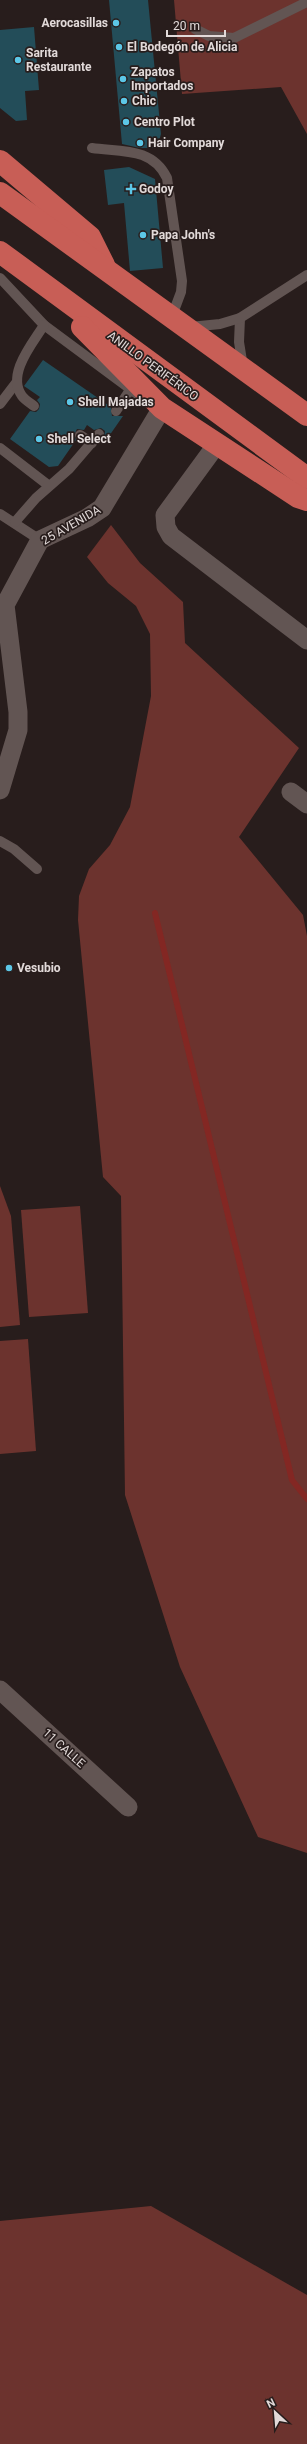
<svg xmlns="http://www.w3.org/2000/svg" width="307" height="2444" font-family="Roboto,sans-serif">
<style>
.green{fill:#6c332e}
.lines{fill:none;stroke-linecap:round;stroke-linejoin:round}
.stream{stroke:#832723;stroke-width:6}
.building{fill:#234d59}
.lane{stroke:#625553;stroke-width:10}
.street{stroke:#625553;stroke-width:19}
.highway{stroke:#c85e56;stroke-width:22}
.poi-dot{fill:#5cc7e7;stroke:#281d1c;stroke-width:1.5}
.labels{text-anchor:middle;stroke-width:3.5;stroke-linejoin:round;paint-order:stroke}
.poi-label{font-size:12px;font-weight:bold;fill:#e2dad9;stroke:#281d1c;text-anchor:start}
.street-label{font-size:12px;fill:#e2dad9;stroke:#281d1c}
</style>
<rect width="100%" height="100%" fill="#281d1c"/>
<g class="green">
<path d="M 174,0 L 307,0 L 307,134 L 281,87 L 182,94 Z"/>
<path d="M 111,525 L 140,563 L 183,602 L 185,643 L 299,748 L 239,837 L 303,915 L 307,936 L 307,1853 L 258,1837 L 180,1667 L 125,1495 L 121,1196 L 103,1177 L 78,920 L 79,896 L 89,869 L 110,845 L 130,807 L 151,696 L 150,634 L 136,606 L 108,583 L 87,557 Z"/>
<path d="M 0,1186 L 11,1216 L 20,1325 L 0,1327 Z"/>
<path d="M 80,1206 L 88,1313 L 29,1317 L 21,1210 Z"/>
<path d="M 28,1339 L 36,1451 L 0,1454 L 0,1341 Z"/>
<path d="M 151,2206 L 307,2295 L 307,2444 L 0,2444 L 0,2221 Z"/>
</g>
<g class="lines">
<path class="stream" d="M 155,913 L 292,1480 L 307,1499"/>
</g>
<g class="building">
<path d="M 109,0 L 148,0 L 161,134 L 157,148 L 140,148 L 122,144 Z"/>
<path d="M 34,27 L 39,90 L 25,91 L 27,120 L 16,121 L 0,108 L 0,30 Z"/>
<path d="M 129,167 L 155,179 L 163,268 L 130,271 L 124,203 L 108,205 L 104,170 Z"/>
<path d="M 43,360 L 111,407 L 112,416 L 123,416 L 107,439 L 104,437 L 105,431 L 101,428 L 94,430 L 87,425 L 84,430 L 77,429 L 74,435 L 76,440 L 58,466 L 49,467 L 10,439 L 30,411 L 36,412 L 39,409 L 40,404 L 37,400 L 40,397 L 24,386 Z"/>
</g>
<g class="lines">
<g class="lane">
<path d="M 195,29 L 209,36 L 234,38 L 307,2"/>
<path d="M 92,148 C 121,152 152,147 167,178 L 182,281 L 181,292 L 172,316"/>
<path d="M 0,278 L 44,325 L 137,394"/>
<path d="M 240,318 L 239,342 L 243,367"/>
<path d="M 190,327 L 220,324 L 240,318 L 307,275"/>
<path d="M 0,404 L 16,383"/>
<path d="M 34,406 C 30,403 25,400 22,396 C 6,374 33,343 44,325"/>
<path d="M 116,411 L 130,390"/>
<path d="M 80,435 L 92,443"/>
<path d="M 0,448 L 48,485"/>
<path d="M 0,514 L 40,540"/>
<path d="M 15,522 L 36,498 L 69,469 L 99,434"/>
<path d="M 0,841 L 14,849 L 37,869"/>
</g>
<g class="street">
<path d="M 217,444 L 165,515 L 166,527 L 171,536 L 307,640"/>
<path d="M 0,790 L 18,730 L 18,712 L 5,605 L 40,540 L 87,518 L 102,508 L 162,408"/>
<path d="M 291,792 L 307,804"/>
<path d="M 0,1690 L 128,1807"/>
</g>
<g class="highway">
<path d="M 0,161 L 90,237 L 104,265"/>
<path d="M 0,193 L 307,415"/>
<path d="M 0,252 L 307,478"/>
<path d="M 82,327 L 162,408 L 298,497 L 307,500"/>
</g>
</g>
<g class="poi-dot">
<circle cx="116" cy="23" r="4"/>
<circle cx="119" cy="47" r="4"/>
<circle cx="18" cy="60" r="4"/>
<circle cx="123" cy="79" r="4"/>
<circle cx="124" cy="101" r="4"/>
<circle cx="126" cy="122" r="4"/>
<circle cx="140" cy="143" r="4"/>
<path d="M129 183h4v4h4v4h-4v4h-4v-4h-4v-4h4z"/>
<circle cx="143" cy="235" r="4"/>
<circle cx="70" cy="402" r="4"/>
<circle cx="39" cy="439" r="4"/>
<circle cx="9" cy="968" r="4"/>
</g>
<g class="labels">
<g class="poi-label">
<text x="108" y="27" text-anchor="end">Aerocasillas</text>
<text x="127" y="51">El Bodegón de Alicia</text>
<text x="26" y="57">Sarita<tspan x="26" dy="14">Restaurante</tspan></text>
<text x="131" y="76">Zapatos<tspan x="131" dy="14">Importados</tspan></text>
<text x="132" y="105">Chic</text>
<text x="134" y="126">Centro Plot</text>
<text x="148" y="147">Hair Company</text>
<text x="139" y="193">Godoy</text>
<text x="151" y="239">Papa John's</text>
<text x="78" y="406">Shell Majadas</text>
<text x="47" y="443">Shell Select</text>
<text x="17" y="972">Vesubio</text>
</g>
<g class="street-label">
<text transform="translate(153 366) rotate(36)" y="4">ANILLO PERIFÉRICO</text>
<text transform="translate(71 525) rotate(-30)" y="4">25 AVENIDA</text>
<text transform="translate(64 1748) rotate(42)" y="4">11 CALLE</text>
</g>
</g>
<g transform="translate(275 2412) rotate(334)" stroke="#281d1c" stroke-width="3" paint-order="stroke">
<path d="M0-3L7 15L0 10L-7 15Z" fill="#e2dad9"/>
<text y="-6" font-size="11" font-weight="bold" text-anchor="middle" fill="#e2dad9">N</text>
</g>
<path d="M167 30v6h58v-6" fill="none" stroke="#e2dad9" stroke-width="2"/>
<text x="173" y="30" font-size="12" fill="#e2dad9" stroke="#281d1c" stroke-width="3" paint-order="stroke">20 m</text>
</svg>
